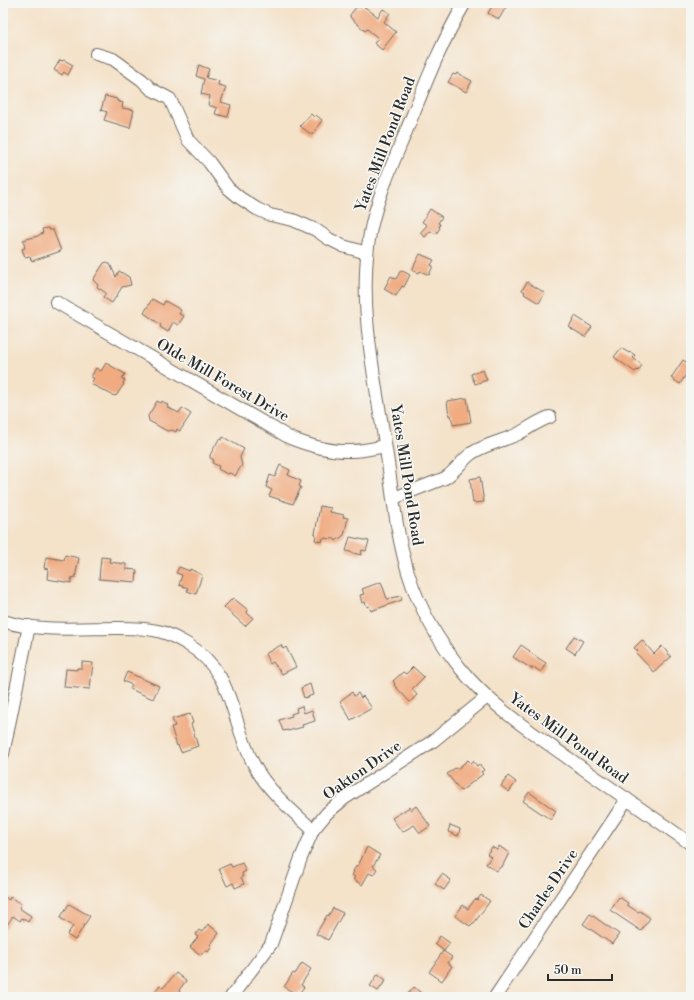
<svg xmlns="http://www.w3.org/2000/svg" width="694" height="1000" font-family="'Libre Bodoni',serif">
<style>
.building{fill:#f0ab81}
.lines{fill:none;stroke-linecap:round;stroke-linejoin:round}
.minor-casing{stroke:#716b62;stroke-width:14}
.minor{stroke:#fff;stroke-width:12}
.labels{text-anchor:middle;stroke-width:3.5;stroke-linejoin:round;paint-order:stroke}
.street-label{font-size:15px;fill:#2b2b2b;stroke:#f6f6f2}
</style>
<rect width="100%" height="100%" fill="#f6f6f2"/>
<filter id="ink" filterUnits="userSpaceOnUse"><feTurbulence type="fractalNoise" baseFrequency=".025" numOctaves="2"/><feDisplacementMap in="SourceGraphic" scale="8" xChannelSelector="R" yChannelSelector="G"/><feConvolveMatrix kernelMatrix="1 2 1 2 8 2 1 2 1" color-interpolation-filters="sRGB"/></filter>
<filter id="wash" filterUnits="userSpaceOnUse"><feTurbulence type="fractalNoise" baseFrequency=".012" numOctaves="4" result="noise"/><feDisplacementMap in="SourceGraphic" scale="16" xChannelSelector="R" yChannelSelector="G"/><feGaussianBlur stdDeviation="0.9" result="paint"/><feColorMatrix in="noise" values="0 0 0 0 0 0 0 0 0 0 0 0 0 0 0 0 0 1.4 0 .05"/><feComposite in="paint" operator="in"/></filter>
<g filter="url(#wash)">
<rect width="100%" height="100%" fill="#f4e2c9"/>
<g id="blocks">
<g class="building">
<path d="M 494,3 L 498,3 L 506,7 L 499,19 L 488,13 Z"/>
<path d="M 362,5 L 378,17 L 383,9 L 390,13 L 384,22 L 396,32 L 382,50 L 374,43 L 378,38 L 367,29 L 365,31 L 350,17 L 350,15 L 357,6 L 359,8 Z"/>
<path d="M 60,60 L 63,61 L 64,60 L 73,65 L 68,75 L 64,72 L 62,75 L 54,70 Z"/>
<path d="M 199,65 L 209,69 L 206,78 L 219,81 L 218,85 L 226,87 L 221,102 L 231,105 L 228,117 L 215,114 L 217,108 L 208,105 L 210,96 L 201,94 L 204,79 L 196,76 Z"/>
<path d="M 457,73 L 472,81 L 466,92 L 448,82 L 453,74 L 456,75 Z"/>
<path d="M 105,96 L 117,99 L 117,101 L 123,103 L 122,108 L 134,110 L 130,128 L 104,120 L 107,112 L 101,110 Z"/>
<path d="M 311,114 L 314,117 L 316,115 L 322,120 L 312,135 L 300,126 Z"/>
<path d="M 430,209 L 442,217 L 438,223 L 440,224 L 439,227 L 440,228 L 436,234 L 430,231 L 425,237 L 420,233 L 427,225 L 422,222 Z"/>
<path d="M 48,228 L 49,230 L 53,230 L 61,251 L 32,261 L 29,256 L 25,257 L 22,249 L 25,248 L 23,240 L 38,236 L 39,235 L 43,233 L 42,229 Z"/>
<path d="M 420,254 L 434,260 L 431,265 L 433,266 L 429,275 L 420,271 L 419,273 L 412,270 Z"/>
<path d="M 107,262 L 110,264 L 116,277 L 119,271 L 129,277 L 131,285 L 122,287 L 112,303 L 104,298 L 103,297 L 106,293 L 97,287 L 98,285 L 93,280 L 104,263 Z"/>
<path d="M 401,270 L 410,275 L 404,287 L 402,286 L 396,296 L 384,289 L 391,276 L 396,279 Z"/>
<path d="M 527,282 L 545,293 L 539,303 L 524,294 L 525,292 L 522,290 Z"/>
<path d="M 152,299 L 163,305 L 165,301 L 181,310 L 179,314 L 184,316 L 178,325 L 173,322 L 168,332 L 160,327 L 161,325 L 144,313 Z"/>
<path d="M 575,316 L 592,327 L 585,337 L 569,327 Z"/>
<path d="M 621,348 L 629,353 L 630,352 L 635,355 L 633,358 L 642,365 L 638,371 L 637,370 L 635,372 L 614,357 Z"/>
<path d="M 683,360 L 691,365 L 691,367 L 680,384 L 671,378 Z"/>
<path d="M 106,363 L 125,374 L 122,379 L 125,380 L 123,383 L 124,384 L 116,396 L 115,395 L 114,396 L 91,384 L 94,378 L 91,377 L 96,368 L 101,371 Z"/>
<path d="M 483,370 L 487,380 L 475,384 L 471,374 Z"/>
<path d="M 467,398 L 471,422 L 453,425 L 451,415 L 449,416 L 447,401 Z"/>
<path d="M 157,401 L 161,403 L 162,401 L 168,405 L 167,407 L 179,413 L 182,408 L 191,414 L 180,431 L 177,429 L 176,432 L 172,430 L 167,431 L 149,421 L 148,416 Z"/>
<path d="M 223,437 L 244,449 L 240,457 L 242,465 L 235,476 L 230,473 L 227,474 L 218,469 L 219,466 L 212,463 L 214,460 L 210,458 L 210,455 L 219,439 L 221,440 Z"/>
<path d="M 280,465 L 290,470 L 288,475 L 301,481 L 299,486 L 301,487 L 293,504 L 269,496 L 272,490 L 266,487 L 270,475 L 275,477 Z"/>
<path d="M 480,477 L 484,502 L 473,503 L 470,479 Z"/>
<path d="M 320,506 L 331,508 L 330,512 L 344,515 L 343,517 L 348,518 L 344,535 L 336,541 L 335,539 L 323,538 L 322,542 L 315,540 L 316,535 L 315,534 Z"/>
<path d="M 350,537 L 369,541 L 366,551 L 362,550 L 361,555 L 346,551 Z"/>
<path d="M 65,555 L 79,558 L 75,578 L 72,577 L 71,583 L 47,579 L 48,569 L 44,568 L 46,557 L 64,560 Z"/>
<path d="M 101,557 L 110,558 L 109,562 L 126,564 L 126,569 L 137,570 L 136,582 L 99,579 Z"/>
<path d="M 179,567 L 190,571 L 190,569 L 202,575 L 196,594 L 187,591 L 188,588 L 179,585 L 182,575 L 176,573 Z"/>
<path d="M 381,582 L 382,584 L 387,599 L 401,596 L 402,600 L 371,611 L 369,606 L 367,607 L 365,602 L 362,603 L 360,595 L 364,594 L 362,589 Z"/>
<path d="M 233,598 L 248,610 L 247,613 L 253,618 L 245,626 L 224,607 Z"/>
<path d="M 574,636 L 583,641 L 575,654 L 566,648 Z"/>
<path d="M 642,640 L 654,654 L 662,646 L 671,657 L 654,672 L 636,653 L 638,651 L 634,648 Z"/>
<path d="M 281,645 L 283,649 L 286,647 L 296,667 L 282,674 L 273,662 L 270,664 L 265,654 Z"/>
<path d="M 521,645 L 530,651 L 529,652 L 546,663 L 541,672 L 533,667 L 532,669 L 513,657 Z"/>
<path d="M 82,662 L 93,663 L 90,689 L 64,687 L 66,669 L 77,670 L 77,668 L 82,668 Z"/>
<path d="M 413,667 L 424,677 L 412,689 L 417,695 L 410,702 L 394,685 L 395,684 L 393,681 L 403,672 L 406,674 Z"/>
<path d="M 127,672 L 159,686 L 153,699 L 130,689 L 132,685 L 123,681 Z"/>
<path d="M 310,684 L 313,695 L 304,698 L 301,688 Z"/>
<path d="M 352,692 L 354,696 L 358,693 L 361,698 L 363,696 L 372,708 L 351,720 L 340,701 Z"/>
<path d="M 302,706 L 304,713 L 312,710 L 315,721 L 302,725 L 303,727 L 288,731 L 288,730 L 283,731 L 279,720 L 292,716 L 291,714 L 297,712 L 296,708 Z"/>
<path d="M 190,714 L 193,723 L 191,724 L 198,746 L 181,752 L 178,745 L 177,746 L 171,727 L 175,726 L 172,719 Z"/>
<path d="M 468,760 L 471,763 L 473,761 L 477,766 L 479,764 L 484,770 L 481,772 L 483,774 L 461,791 L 447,774 L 455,768 L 457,769 Z"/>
<path d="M 508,776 L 516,782 L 509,792 L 501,786 Z"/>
<path d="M 529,792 L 556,811 L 551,820 L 523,801 Z"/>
<path d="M 416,806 L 430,826 L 420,833 L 414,825 L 402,832 L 392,818 L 410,807 L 411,810 Z"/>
<path d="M 450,825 L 460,829 L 458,836 L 448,832 Z"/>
<path d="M 499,846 L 509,853 L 502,867 L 501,866 L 497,871 L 486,864 L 491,857 L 487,854 L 492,847 L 497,850 Z"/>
<path d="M 367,847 L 380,855 L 373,866 L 377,869 L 373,875 L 369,873 L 362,885 L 353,879 L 355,877 L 352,875 L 354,872 L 353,871 L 357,865 L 358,866 Z"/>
<path d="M 242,863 L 246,871 L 242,873 L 243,876 L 241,877 L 244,884 L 235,888 L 233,883 L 227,886 L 219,869 L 230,864 L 232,867 Z"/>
<path d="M 442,874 L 451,880 L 444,890 L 435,884 Z"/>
<path d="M 481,895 L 490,901 L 474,923 L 473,923 L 470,926 L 455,916 L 463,905 L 468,909 L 475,899 L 477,900 Z"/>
<path d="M 3,896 L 9,900 L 10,897 L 21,904 L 19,908 L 31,916 L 28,922 L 22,918 L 20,921 L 13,916 L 3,931 Z"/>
<path d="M 619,897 L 628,903 L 627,905 L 638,912 L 640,911 L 650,918 L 641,931 L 610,910 Z"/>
<path d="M 69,904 L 90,916 L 75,940 L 67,935 L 73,926 L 60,918 Z"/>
<path d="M 333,908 L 343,913 L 328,940 L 316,934 L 327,915 L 328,916 Z"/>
<path d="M 590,914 L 619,934 L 612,944 L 583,924 Z"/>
<path d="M 208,924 L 219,933 L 210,945 L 212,946 L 208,952 L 205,950 L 201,955 L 190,947 L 198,937 L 195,935 L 199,930 L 202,932 Z"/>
<path d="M 440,936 L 450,943 L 444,951 L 435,944 Z"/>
<path d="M 443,951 L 452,957 L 448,963 L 452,966 L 442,981 L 429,972 Z"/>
<path d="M 302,963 L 311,969 L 301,985 L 304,987 L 298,995 L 284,987 L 293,973 L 295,974 Z"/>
<path d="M 176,973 L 186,981 L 179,990 L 180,991 L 176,997 L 163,997 L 155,991 L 160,985 L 163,988 Z"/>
<path d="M 378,974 L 386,980 L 378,991 L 370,986 Z"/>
<path d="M 414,987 L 426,997 L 405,997 Z"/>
</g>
</g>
</g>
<g filter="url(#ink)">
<use href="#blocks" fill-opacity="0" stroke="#716b62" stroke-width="1"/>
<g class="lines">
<g class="minor-casing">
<g id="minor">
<path d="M 465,3 C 440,44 423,90 405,134 C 392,165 376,201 370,233 C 357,306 376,383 387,456 C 394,503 398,553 417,597 C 428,623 443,647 461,669 C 490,705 530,731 568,758 C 609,787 650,815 691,844"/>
<path d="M 96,54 L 113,59 L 142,80 L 151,89 L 170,99 L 188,140 L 209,162 L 228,188 L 240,198 L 257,209 L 270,215 L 293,220 L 316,230 L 329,239 L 343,246 L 367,253"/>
<path d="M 56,302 L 290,438 C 310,446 330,452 351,451 C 363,451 374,448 385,446"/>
<path d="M 394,498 L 445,478 C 456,471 462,460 472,453 C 486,444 503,441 518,434 C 529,428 538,421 550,417"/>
<path d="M 3,621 C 36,632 83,628 117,628 C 133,628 150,628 165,633 C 173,636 180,640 187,644 C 235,672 230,719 253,763 C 266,789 291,810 313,830"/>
<path d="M 3,754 L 29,626"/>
<path d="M 231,997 L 271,944 L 301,858 L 313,830 L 327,813 L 345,798 L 433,741 L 487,697"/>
<path d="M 495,997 L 627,799"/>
</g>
</g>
<use href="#minor" class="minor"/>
</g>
</g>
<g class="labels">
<g class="street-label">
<text transform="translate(385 144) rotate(-69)" y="5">Yates Mill Pond Road</text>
<text transform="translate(223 380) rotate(30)" y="5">Olde Mill Forest Drive</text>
<text transform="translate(407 475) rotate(81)" y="5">Yates Mill Pond Road</text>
<text transform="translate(569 738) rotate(36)" y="5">Yates Mill Pond Road</text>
<text transform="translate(362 770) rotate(-35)" y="5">Oakton Drive</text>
<text transform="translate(548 889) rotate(-56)" y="5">Charles Drive</text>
</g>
</g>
<rect width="694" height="1000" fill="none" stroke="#f6f6f2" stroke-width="16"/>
<path d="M548 974v6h64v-6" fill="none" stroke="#2b2b2b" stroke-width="2"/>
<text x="554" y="974" font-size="12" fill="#2b2b2b" stroke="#f6f6f2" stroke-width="3" paint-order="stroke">50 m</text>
</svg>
